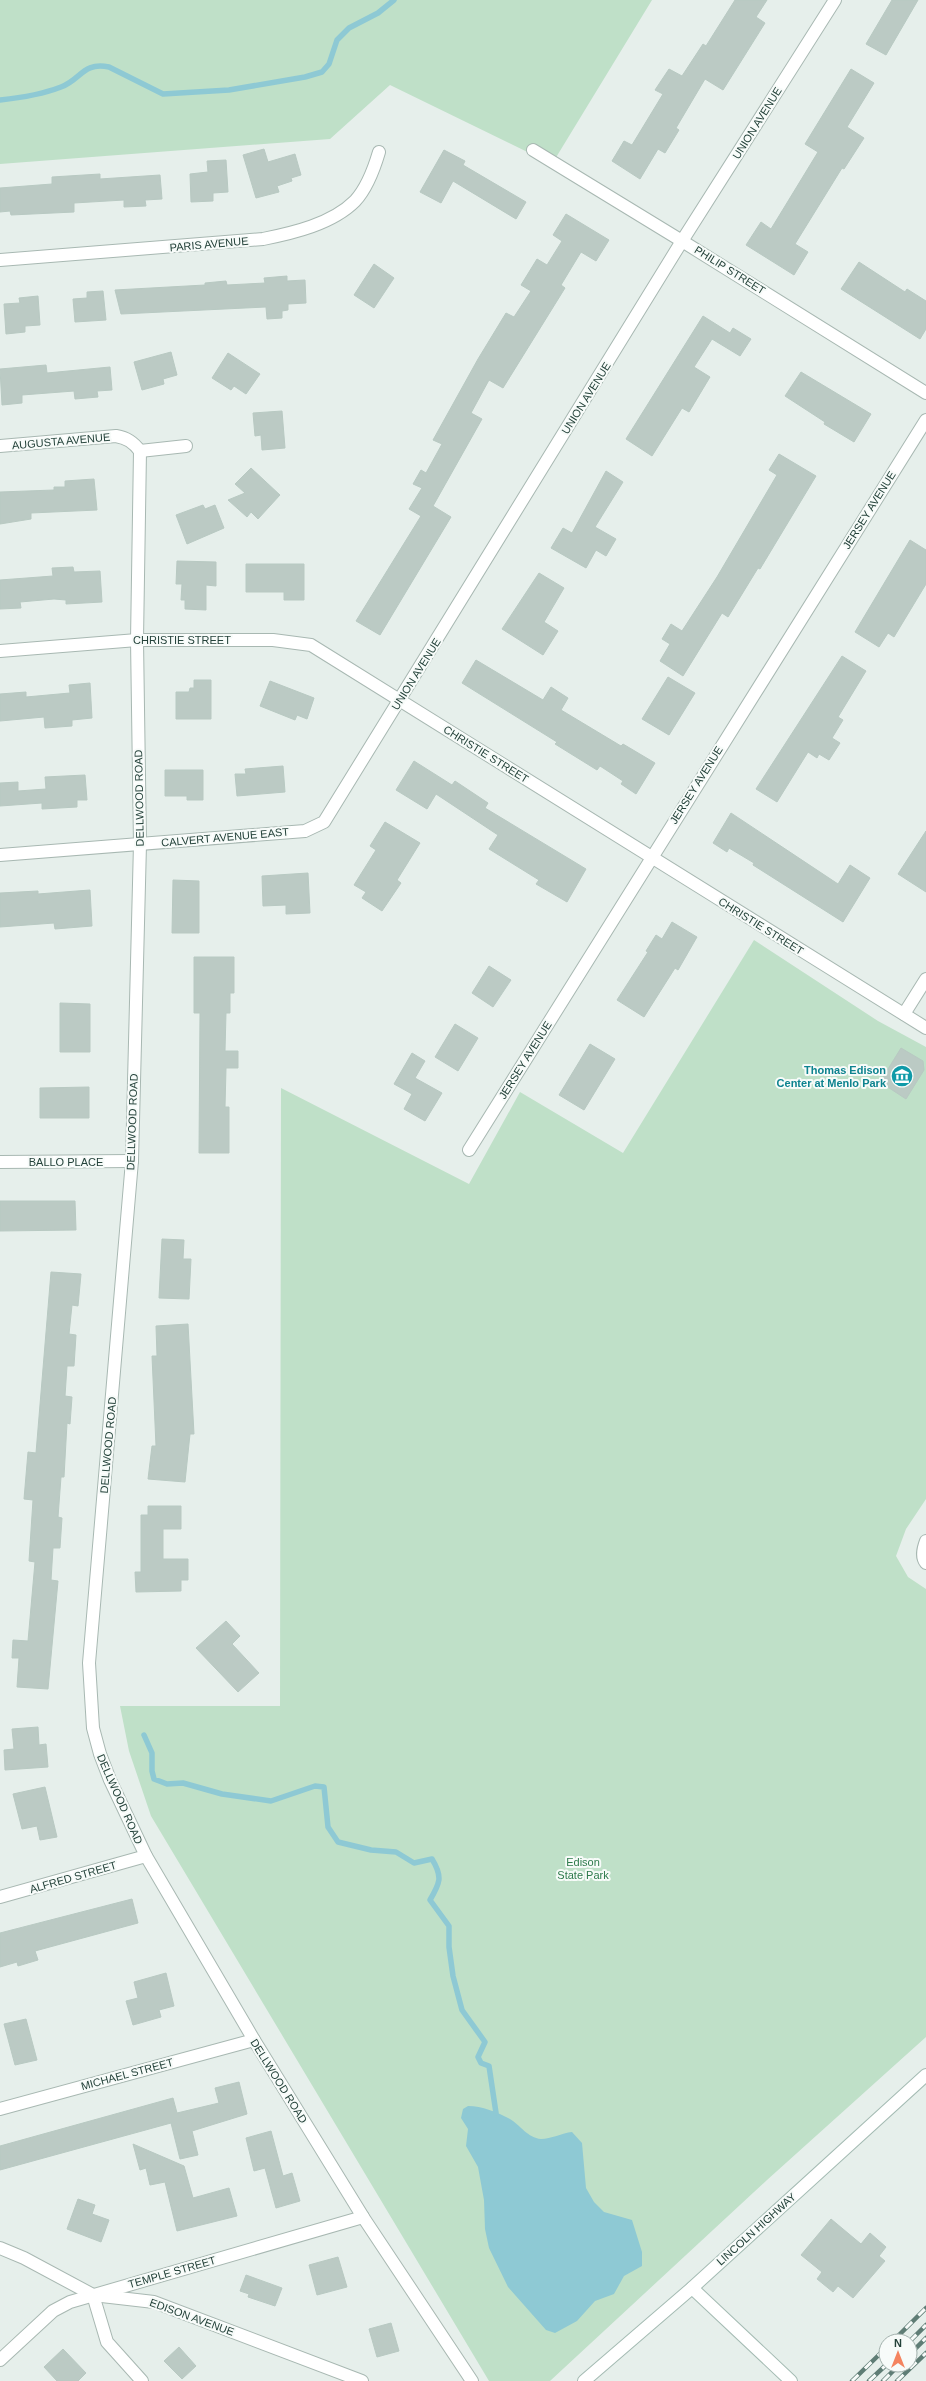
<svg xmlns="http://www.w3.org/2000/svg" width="926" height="2381" font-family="Helvetica,sans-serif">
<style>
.green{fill:#bfe0c8}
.water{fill:#8ec9d4}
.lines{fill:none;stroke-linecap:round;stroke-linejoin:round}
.stream{stroke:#8ec9d4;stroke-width:5.5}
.building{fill:#bbcac4;stroke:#b8c9c2}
.street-casing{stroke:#a8b8b2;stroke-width:14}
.secondary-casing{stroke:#a4bbb3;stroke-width:14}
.street{stroke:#fff;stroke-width:12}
.secondary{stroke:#fff;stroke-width:12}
.rail-casing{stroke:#5f7d75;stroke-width:4.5}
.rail{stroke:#f7fbf9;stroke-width:3;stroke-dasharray:9;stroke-linecap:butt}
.labels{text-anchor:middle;stroke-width:4;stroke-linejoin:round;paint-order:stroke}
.street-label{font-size:11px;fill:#24423a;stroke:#f7fbf9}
.culture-label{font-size:11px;font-weight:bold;fill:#0d838f;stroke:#f7fbf9;text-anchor:end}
.park-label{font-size:11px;fill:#2d7a4b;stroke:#f7fbf9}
</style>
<rect width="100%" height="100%" fill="#e6efeb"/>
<g class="green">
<path d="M 0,0 L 652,0 L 552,164 L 390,85 L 330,139 L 0,164 Z"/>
<path d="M 754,940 L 878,1021 L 926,1047 L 926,1499 L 906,1529 L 896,1556 L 908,1577 L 926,1589 L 926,2037 L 767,2180 L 550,2381 L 489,2381 L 151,1816 L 129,1751 L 120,1706 L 280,1706 L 281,1088 L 469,1184 L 520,1092 L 623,1153 Z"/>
</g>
<path class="water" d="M 468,2106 C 482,2106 497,2112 510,2119 C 520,2125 528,2138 541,2139 C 551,2139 562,2133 572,2132 L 582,2143 L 586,2188 L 594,2202 L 604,2212 L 632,2220 L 642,2252 L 642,2266 L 624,2276 L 614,2294 L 595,2301 L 577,2321 L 555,2333 L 546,2330 L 508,2287 L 489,2248 L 485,2229 L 484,2200 L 478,2167 L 466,2146 L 468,2129 L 461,2118 L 463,2109 Z"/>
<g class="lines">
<g class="stream">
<path d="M 0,100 C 19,98 43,94 61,87 C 82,79 82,62 109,67 L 163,94 L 229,90 L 305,77 L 322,72 L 329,64 L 337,40 L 349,28 L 378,13 L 394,0"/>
<path d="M 144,1735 L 152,1753 L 152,1771 L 154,1779 L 167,1784 L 183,1783 L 222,1794 L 271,1801 L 315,1786 L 324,1787 L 328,1827 L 338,1842 L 371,1850 L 396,1852 L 414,1863 L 432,1859 C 443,1877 440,1883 430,1900 L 449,1926 L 449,1947 L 453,1976 L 462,2010 L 485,2042 L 478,2057 L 481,2063 L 489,2066 L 496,2113"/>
</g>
</g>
<g class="building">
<path d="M 735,0 L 767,0 L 756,17 L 765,23 L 723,90 L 705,79 L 676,128 L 679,130 L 665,153 L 658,149 L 640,179 L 612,161 L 624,141 L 632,145 L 663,94 L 655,90 L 669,69 L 682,76 L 703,44 L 706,46 Z"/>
<path d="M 892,0 L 918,0 L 886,55 L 866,44 Z"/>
<path d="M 851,69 L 874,83 L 847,127 L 864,138 L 844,169 L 842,168 L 795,244 L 808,252 L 794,275 L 746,245 L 761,222 L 771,229 L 818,152 L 805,144 Z"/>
<path d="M 264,149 L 268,162 L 295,154 L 301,175 L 291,178 L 292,181 L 277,186 L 279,192 L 256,198 L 243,155 Z"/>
<path d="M 444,150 L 465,161 L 463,165 L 526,202 L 516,219 L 453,181 L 441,203 L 420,192 Z"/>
<path d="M 226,160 L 228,192 L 213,193 L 213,201 L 191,202 L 190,174 L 208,172 L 207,161 Z"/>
<path d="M 100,174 L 100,179 L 160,175 L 162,199 L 145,200 L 146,206 L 124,207 L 124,200 L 74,203 L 74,212 L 11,215 L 10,211 L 0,212 L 0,188 L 52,184 L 52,177 Z"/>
<path d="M 566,214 L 609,240 L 596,261 L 581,252 L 561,285 L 565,288 L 503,388 L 489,380 L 471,413 L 482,419 L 433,506 L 451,517 L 380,635 L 356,621 L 421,516 L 409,509 L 422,488 L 413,484 L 421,470 L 426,473 L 442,444 L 433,440 L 478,359 L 506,313 L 514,317 L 531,291 L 521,285 L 537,259 L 547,265 L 562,241 L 553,235 Z"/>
<path d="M 859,262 L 905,292 L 907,289 L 926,301 L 926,329 L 920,339 L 841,289 Z"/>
<path d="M 374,264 L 394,278 L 374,308 L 354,295 Z"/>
<path d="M 287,276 L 287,281 L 305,280 L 306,303 L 288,304 L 288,310 L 282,311 L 282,318 L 267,319 L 266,307 L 121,314 L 115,290 L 205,285 L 205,283 L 226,281 L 227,285 L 265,283 L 264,278 Z"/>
<path d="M 103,291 L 106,320 L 75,322 L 73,299 L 87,298 L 87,292 Z"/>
<path d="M 38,296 L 40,325 L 25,326 L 25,332 L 6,334 L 4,304 L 20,303 L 19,298 Z"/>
<path d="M 703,316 L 730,333 L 733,328 L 751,339 L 740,356 L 712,339 L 694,367 L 710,377 L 689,412 L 682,408 L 652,456 L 626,439 Z"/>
<path d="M 171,352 L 177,375 L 163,379 L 164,384 L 142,390 L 134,362 Z"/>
<path d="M 228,353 L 260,374 L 246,394 L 234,386 L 231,390 L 212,378 Z"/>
<path d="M 46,365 L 47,373 L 110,367 L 112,390 L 97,391 L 98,397 L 75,399 L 74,391 L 22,395 L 22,403 L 2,405 L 0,369 Z"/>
<path d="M 801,372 L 871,414 L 854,442 L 824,424 L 825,422 L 785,396 Z"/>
<path d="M 282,411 L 285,448 L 262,450 L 261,435 L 255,436 L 253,413 Z"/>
<path d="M 779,454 L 816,476 L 760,569 L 758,568 L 728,617 L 722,613 L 683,676 L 660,661 L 670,644 L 662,639 L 671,624 L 682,631 L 717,577 L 777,475 L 769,470 Z"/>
<path d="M 251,468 L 280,495 L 258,519 L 251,512 L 247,517 L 228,500 L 245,493 L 235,484 Z"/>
<path d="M 606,471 L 623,482 L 595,527 L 616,539 L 606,556 L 596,550 L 586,568 L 551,548 L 563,528 L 572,533 Z"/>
<path d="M 94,479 L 97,510 L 31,513 L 31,519 L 0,524 L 0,492 L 54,490 L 54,487 L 65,487 L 65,481 Z"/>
<path d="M 203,505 L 205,509 L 215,505 L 224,528 L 187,544 L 176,515 Z"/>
<path d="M 910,540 L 926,550 L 926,584 L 894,637 L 888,633 L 879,647 L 855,632 Z"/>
<path d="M 177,561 L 216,562 L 216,586 L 206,585 L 206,610 L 185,609 L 185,600 L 181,600 L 182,584 L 176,584 Z"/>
<path d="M 246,564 L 304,564 L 304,600 L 284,600 L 284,592 L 246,592 Z"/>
<path d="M 73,567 L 74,572 L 100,571 L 102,602 L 66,604 L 66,600 L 54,599 L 20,602 L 21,608 L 0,609 L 0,580 L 53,576 L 52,568 Z"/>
<path d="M 539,573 L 564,588 L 544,622 L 558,631 L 543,655 L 502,629 Z"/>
<path d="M 842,656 L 866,671 L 838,717 L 843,720 L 832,738 L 840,743 L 829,760 L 819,754 L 817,758 L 808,752 L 777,802 L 756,789 Z"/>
<path d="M 476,660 L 543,700 L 551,687 L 568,698 L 561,710 L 621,746 L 623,744 L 655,763 L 636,794 L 621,784 L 623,781 L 600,766 L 597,770 L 555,744 L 557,742 L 462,683 Z"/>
<path d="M 668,677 L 695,693 L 669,735 L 642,719 Z"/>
<path d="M 194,680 L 211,680 L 211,719 L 176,719 L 176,692 L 189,692 L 190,688 L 194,688 Z"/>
<path d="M 270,681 L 314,698 L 307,719 L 297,715 L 295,720 L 260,706 Z"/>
<path d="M 90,683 L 92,718 L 72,720 L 72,726 L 45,728 L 44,717 L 0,721 L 0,694 L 26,692 L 26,697 L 70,693 L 69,685 Z"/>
<path d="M 414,761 L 452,785 L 455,781 L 488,803 L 485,808 L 586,869 L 567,902 L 536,884 L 539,880 L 489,849 L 498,835 L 436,794 L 427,809 L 396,790 Z"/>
<path d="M 283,766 L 285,792 L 237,796 L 235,774 L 246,774 L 245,769 Z"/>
<path d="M 165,770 L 203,770 L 203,800 L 187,800 L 187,796 L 165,796 Z"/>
<path d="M 85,775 L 87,800 L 77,800 L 77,807 L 42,809 L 42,803 L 0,806 L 0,783 L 18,782 L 18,791 L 46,789 L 45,777 Z"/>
<path d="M 731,813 L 838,884 L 850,865 L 870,878 L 843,922 L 753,865 L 754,863 L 729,848 L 727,852 L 713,843 Z"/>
<path d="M 385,822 L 420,843 L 397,880 L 401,883 L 382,911 L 362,898 L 366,892 L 354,885 L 376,850 L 370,846 Z"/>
<path d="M 926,831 L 926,892 L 898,874 Z"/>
<path d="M 308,873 L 310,913 L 286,914 L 286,905 L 263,906 L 262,876 Z"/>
<path d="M 173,880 L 199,881 L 199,933 L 172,933 Z"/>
<path d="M 90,890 L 92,926 L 55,929 L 54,923 L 0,927 L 0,893 L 38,891 L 38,894 Z"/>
<path d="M 672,922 L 697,937 L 678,970 L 675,968 L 644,1017 L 617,1000 L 648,952 L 646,951 L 656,935 L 662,939 Z"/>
<path d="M 194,957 L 234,957 L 234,993 L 230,993 L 230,1013 L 226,1013 L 225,1051 L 238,1051 L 238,1068 L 226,1068 L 225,1107 L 229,1107 L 229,1153 L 199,1153 L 200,1013 L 194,1013 Z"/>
<path d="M 489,966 L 511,980 L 493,1007 L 472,993 Z"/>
<path d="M 60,1003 L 90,1004 L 90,1052 L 60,1052 Z"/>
<path d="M 455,1024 L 478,1038 L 458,1071 L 435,1057 Z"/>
<path d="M 590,1044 L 615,1059 L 584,1110 L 559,1095 Z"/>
<path d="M 901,1048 L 923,1061 L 924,1070 L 906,1099 L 880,1082 Z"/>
<path d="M 412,1053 L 425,1061 L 415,1078 L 442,1093 L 425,1121 L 404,1109 L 412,1094 L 394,1084 Z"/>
<path d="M 89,1087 L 89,1118 L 40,1118 L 40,1088 Z"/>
<path d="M 0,1201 L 75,1201 L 76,1230 L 0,1231 Z"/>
<path d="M 162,1239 L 184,1240 L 183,1259 L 191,1259 L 189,1299 L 159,1298 Z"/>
<path d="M 51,1272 L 81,1274 L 78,1306 L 72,1305 L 69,1334 L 76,1335 L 74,1366 L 67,1366 L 65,1396 L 72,1397 L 70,1424 L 67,1423 L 64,1477 L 61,1477 L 58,1517 L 62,1518 L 60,1548 L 53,1548 L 51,1580 L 58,1581 L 48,1689 L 17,1687 L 19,1658 L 12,1658 L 13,1640 L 28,1641 L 35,1562 L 29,1561 L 33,1500 L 24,1499 L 28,1452 L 36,1453 Z"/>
<path d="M 188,1324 L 194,1434 L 190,1434 L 185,1482 L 148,1479 L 152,1446 L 156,1446 L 152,1356 L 157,1356 L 156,1326 Z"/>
<path d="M 148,1506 L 181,1506 L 181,1529 L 163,1529 L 163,1559 L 188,1559 L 188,1580 L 181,1580 L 181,1591 L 136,1592 L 135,1572 L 141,1572 L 141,1515 L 148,1515 Z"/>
<path d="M 226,1621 L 240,1636 L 232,1644 L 259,1673 L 238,1692 L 196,1648 Z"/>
<path d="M 38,1727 L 39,1745 L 46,1744 L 48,1767 L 5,1770 L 4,1750 L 14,1749 L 12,1729 Z"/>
<path d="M 45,1787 L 57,1837 L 40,1840 L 37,1826 L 22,1829 L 13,1794 Z"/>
<path d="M 132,1899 L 138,1923 L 35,1951 L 38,1960 L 18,1966 L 17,1962 L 0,1967 L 0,1933 Z"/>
<path d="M 166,1973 L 174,2006 L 159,2010 L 161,2017 L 133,2025 L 126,2001 L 138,1998 L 134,1982 Z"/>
<path d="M 26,2019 L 37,2060 L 15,2065 L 4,2024 Z"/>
<path d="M 239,2082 L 247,2114 L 192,2131 L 198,2155 L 180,2159 L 171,2123 L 0,2170 L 0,2146 L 173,2098 L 177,2113 L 219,2103 L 215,2088 Z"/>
<path d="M 271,2131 L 283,2176 L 292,2173 L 300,2201 L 276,2208 L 265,2168 L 254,2171 L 246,2138 Z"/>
<path d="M 133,2144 L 184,2166 L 193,2198 L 229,2188 L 237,2216 L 177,2231 L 165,2182 L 150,2185 L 146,2168 L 140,2170 Z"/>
<path d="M 78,2199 L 95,2205 L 92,2214 L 109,2220 L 101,2242 L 67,2229 Z"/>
<path d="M 831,2219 L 861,2244 L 870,2233 L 886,2247 L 879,2256 L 885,2261 L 853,2298 L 838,2286 L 833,2292 L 817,2279 L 822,2272 L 801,2255 Z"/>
<path d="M 338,2257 L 347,2287 L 317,2295 L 309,2265 Z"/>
<path d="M 246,2275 L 282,2288 L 275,2306 L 248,2297 L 249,2294 L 240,2291 Z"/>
<path d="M 391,2323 L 399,2351 L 377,2357 L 369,2329 Z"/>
<path d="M 179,2347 L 196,2366 L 182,2379 L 164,2361 Z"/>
<path d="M 63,2349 L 86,2373 L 78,2381 L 57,2381 L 44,2367 Z"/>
</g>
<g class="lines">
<g class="street-casing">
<g id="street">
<path d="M 533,150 L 682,241 L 926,393"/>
<path d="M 0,260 L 263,239 C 293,233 332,224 355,201 C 367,188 374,169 379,152"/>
<path d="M 0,446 L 116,436 C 127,438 133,442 140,451"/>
<path d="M 140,451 L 137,640 L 140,844 L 132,1161 L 89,1663 L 93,1728 L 100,1754 L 110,1780 L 146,1856 L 254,2040 L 363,2217 L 472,2381"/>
<path d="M 140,451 L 186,446"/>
<path d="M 0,651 L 137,640 L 273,640 L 311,645 L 926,1028"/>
<path d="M 0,855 L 305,831 L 324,822 L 682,241 L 835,0"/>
<path d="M 904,1014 L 926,979"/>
<path d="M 469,1150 L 926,420"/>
<path d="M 0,1162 L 132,1161"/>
<path d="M 926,1541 C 923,1549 921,1557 926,1563"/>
<path d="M 0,1897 L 146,1856"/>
<path d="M 0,2109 L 254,2040"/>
<path d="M 0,2248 L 24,2258 L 93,2295 L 154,2302 L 362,2381"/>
<path d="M 93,2295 L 107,2342 L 142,2381"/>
<path d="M 0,2360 L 53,2311 L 70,2302 L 363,2217"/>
</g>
</g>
<g class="secondary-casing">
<g id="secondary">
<path d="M 692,2288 L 791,2381"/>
<path d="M 584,2381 L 692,2288 L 926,2075"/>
</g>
</g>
<use href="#street" class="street"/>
<use href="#secondary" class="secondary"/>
<g class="rail-casing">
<g id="rail">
<path d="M 893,2341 L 926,2308"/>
<path d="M 910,2341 L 926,2325"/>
<path d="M 910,2354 L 926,2338"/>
<path d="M 852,2381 L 886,2348"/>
<path d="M 869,2381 L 886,2365"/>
<path d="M 883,2381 L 899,2365"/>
<path d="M 897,2381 L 926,2353"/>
</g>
</g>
<use href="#rail" class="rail"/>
</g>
<defs>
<g id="museum-disc" transform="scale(1.15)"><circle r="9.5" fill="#0f9aa8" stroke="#f7fbf9"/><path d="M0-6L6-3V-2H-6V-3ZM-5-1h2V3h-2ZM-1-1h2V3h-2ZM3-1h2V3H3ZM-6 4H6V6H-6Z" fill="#fff"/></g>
</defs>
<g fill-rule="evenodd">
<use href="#museum-disc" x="902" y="1076"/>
</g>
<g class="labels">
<g class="street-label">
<text transform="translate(757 123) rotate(-58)" y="4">UNION AVENUE</text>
<text transform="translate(209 244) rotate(-5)" y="4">PARIS AVENUE</text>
<text transform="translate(730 270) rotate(32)" y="4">PHILIP STREET</text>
<text transform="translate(586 398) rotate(-58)" y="4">UNION AVENUE</text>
<text transform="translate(61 441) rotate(-5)" y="4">AUGUSTA AVENUE</text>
<text transform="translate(869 510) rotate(-58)" y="4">JERSEY AVENUE</text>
<text x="182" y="644">CHRISTIE STREET</text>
<text transform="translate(416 674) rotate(-58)" y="4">UNION AVENUE</text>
<text transform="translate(486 754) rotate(32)" y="4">CHRISTIE STREET</text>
<text transform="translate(696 785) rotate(-58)" y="4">JERSEY AVENUE</text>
<text transform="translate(139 798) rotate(-91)" y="4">DELLWOOD ROAD</text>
<text transform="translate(225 837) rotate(-5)" y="4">CALVERT AVENUE EAST</text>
<text transform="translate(761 926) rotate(32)" y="4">CHRISTIE STREET</text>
<text transform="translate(525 1060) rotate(-58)" y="4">JERSEY AVENUE</text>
<text transform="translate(132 1122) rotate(-88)" y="4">DELLWOOD ROAD</text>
<text x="66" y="1166">BALLO PLACE</text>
<text transform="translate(108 1445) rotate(-85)" y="4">DELLWOOD ROAD</text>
<text transform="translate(120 1799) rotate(66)" y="4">DELLWOOD ROAD</text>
<text transform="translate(73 1877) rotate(-16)" y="4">ALFRED STREET</text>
<text transform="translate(127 2074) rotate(-15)" y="4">MICHAEL STREET</text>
<text transform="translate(279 2081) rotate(58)" y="4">DELLWOOD ROAD</text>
<text transform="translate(756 2229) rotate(-42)" y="4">LINCOLN HIGHWAY</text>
<text transform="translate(172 2272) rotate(-16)" y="4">TEMPLE STREET</text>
<text transform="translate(192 2317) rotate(20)" y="4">EDISON AVENUE</text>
</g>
<g class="culture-label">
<text x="886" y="1074">Thomas Edison<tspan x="886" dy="13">Center at Menlo Park</tspan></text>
</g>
<g class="park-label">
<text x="583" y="1866">Edison<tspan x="583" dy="13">State Park</tspan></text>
</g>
</g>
<g transform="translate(898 2353)"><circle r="19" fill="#f7fbf9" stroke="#a3b1ad"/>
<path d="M0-3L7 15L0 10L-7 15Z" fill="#f4845f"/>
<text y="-6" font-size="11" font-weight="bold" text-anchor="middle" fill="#24423a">N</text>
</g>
</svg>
